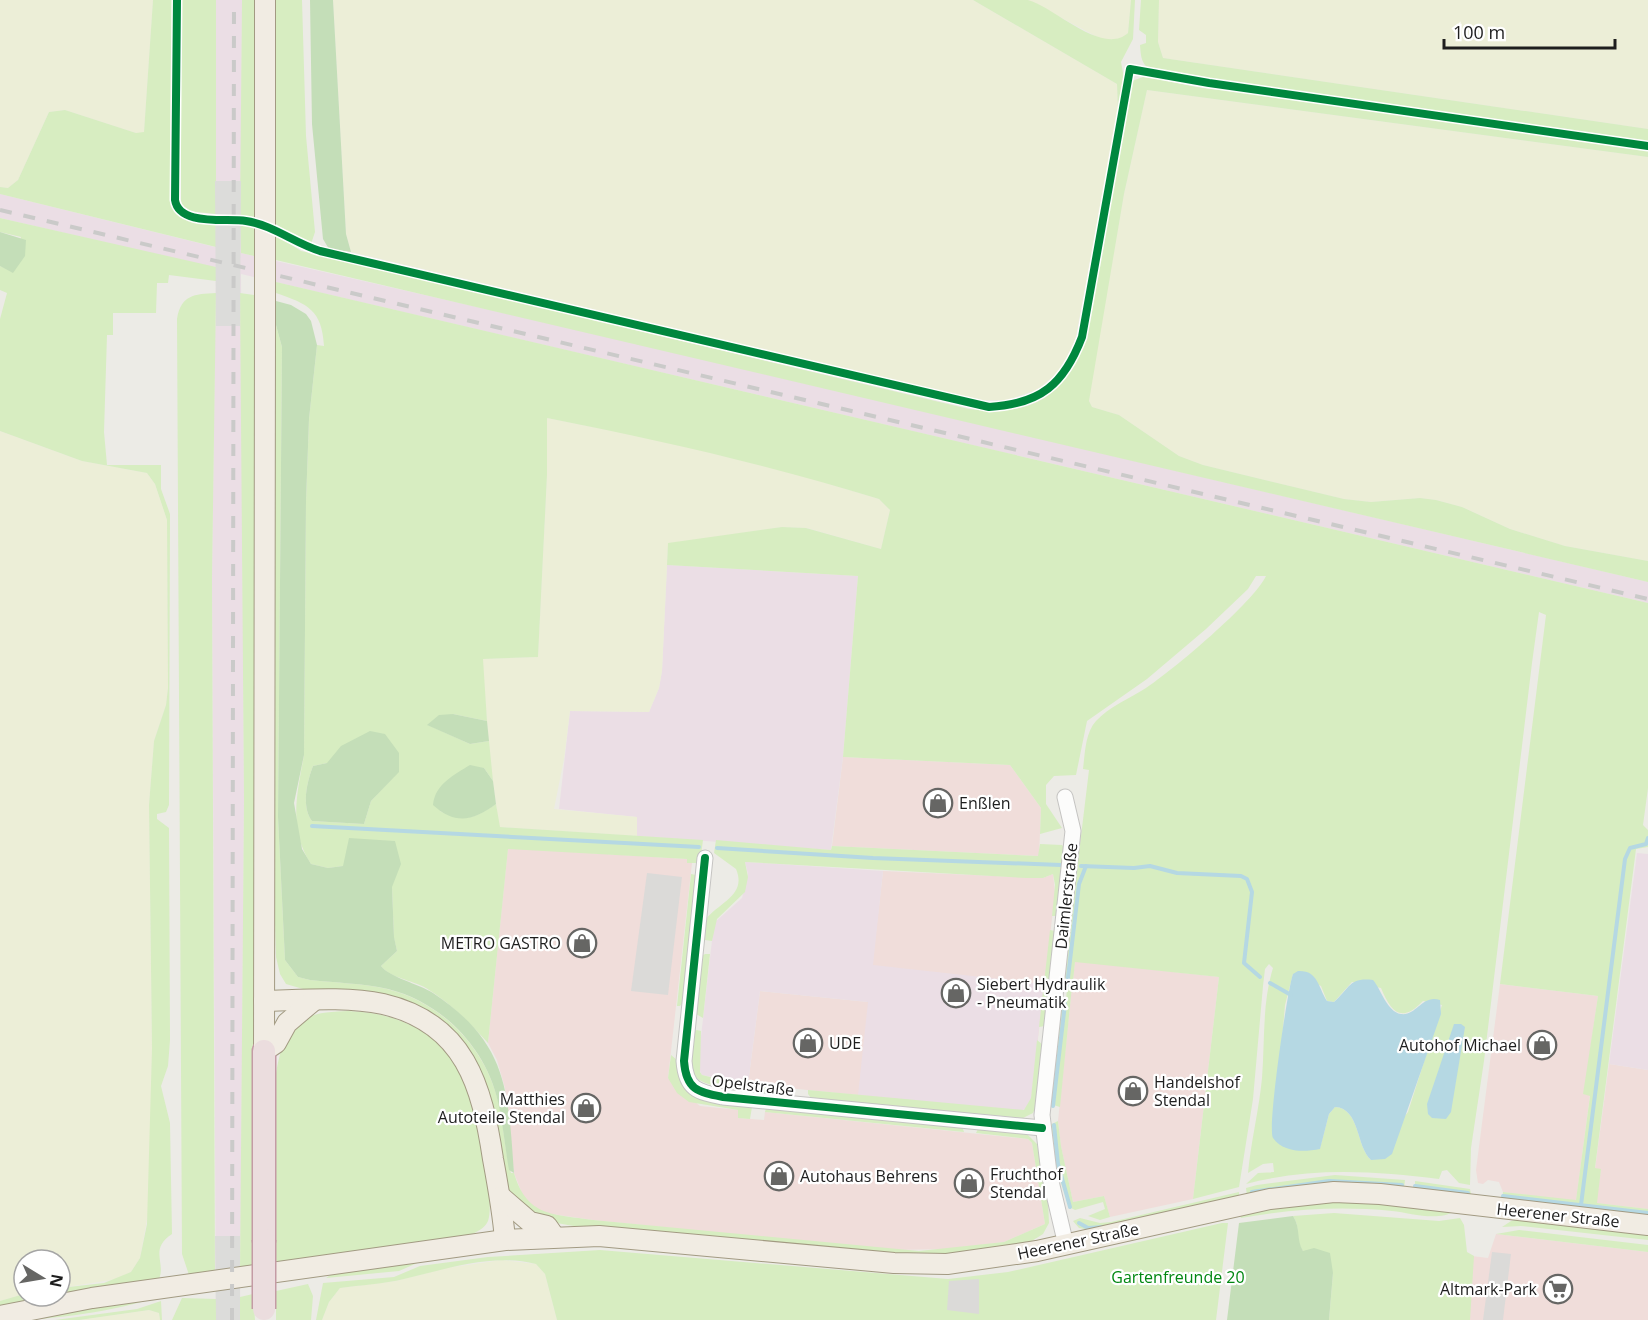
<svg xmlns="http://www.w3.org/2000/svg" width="1648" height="1320" font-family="'Open Sans',sans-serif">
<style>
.commercial{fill:#f0ddda}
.industrial{fill:#ebdee5}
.farmland{fill:#eceed7}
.grass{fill:#d7edc1;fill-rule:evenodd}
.forest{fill:#c4deb8}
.parking{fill:#dbdad8}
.water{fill:#b5d8e3}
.pier{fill:#dcdcda}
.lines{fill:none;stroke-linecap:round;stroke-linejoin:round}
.stream{stroke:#b5d8e3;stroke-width:4}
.minor-casing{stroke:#c5c4c2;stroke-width:17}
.major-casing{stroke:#a29a82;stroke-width:22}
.highway-casing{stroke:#c49ba5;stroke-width:25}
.minor{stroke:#fcfcfb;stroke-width:15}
.major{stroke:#f1ece3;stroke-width:20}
.highway{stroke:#ebddde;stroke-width:22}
.rail{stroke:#cacac9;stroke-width:4;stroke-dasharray:12 12;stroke-linecap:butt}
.major-bridge-casing{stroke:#a29a82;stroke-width:22;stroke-linecap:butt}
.highway-bridge-casing{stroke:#c49ba5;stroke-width:25;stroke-linecap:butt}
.major-bridge{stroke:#f1ece3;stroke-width:20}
.highway-bridge{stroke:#ebddde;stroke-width:22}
.cycleway-casing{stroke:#fff;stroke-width:11}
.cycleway{stroke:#00873e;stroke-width:8}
.labels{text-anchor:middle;stroke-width:4.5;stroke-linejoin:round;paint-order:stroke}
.poi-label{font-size:16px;fill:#1e1e1e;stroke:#fff;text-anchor:start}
.street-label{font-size:16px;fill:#1e1e1e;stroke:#fff}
.park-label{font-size:16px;fill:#018711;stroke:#fff}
</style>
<rect width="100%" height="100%" fill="#ecebe6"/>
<g class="commercial">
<path d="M 843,757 L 1010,765 L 1041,808 L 1039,856 L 832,846 Z"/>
<path d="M 508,848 L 687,859 L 687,863 L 692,863 L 668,1078 L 700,1106 L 739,1110 L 738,1118 L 764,1120 L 765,1112 L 1028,1139 L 1032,1143 L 1045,1224 L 1004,1242 L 950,1249 L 892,1250 L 593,1220 L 551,1214 L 533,1208 L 523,1196 L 514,1173 L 505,1088 L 497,1060 L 488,1043 Z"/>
<path d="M 883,871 L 1043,878 L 1053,874 L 1055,893 L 1031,1098 L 1020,1111 L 748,1084 L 760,991 L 868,1002 Z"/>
<path d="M 1075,961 L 1219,977 L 1193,1199 L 1110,1217 L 1104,1196 L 1073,1202 L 1061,1146 L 1058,1121 L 1072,986 L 1076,986 L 1077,982 L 1073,981 Z"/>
<path d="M 1500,984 L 1598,996 L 1584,1094 L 1590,1095 L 1576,1201 L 1503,1192 L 1499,1182 L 1488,1180 L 1483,1184 L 1478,1183 L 1476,1170 Z"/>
<path d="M 1609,1064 L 1648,1070 L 1648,1209 L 1596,1203 L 1601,1169 L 1595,1169 Z"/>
<path d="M 1496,1234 L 1648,1252 L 1648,1320 L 1465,1320 L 1472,1256 L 1488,1258 Z"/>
</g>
<g class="industrial">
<path d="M 216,0 L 242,0 L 241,253 L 608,337 L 1648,582 L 1648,603 L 241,274 L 244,799 L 240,1320 L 216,1320 L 212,579 L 216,268 L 0,218 L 0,194 L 215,247 Z"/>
<path d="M 667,565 L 858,576 L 843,757 L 831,850 L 637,836 L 637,817 L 559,809 L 570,711 L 649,712 L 659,688 L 662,671 Z"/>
<path d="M 1637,853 L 1648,854 L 1648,1070 L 1609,1064 Z"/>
<path d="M 745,862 L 883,871 L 873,965 L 1044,984 L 1031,1098 L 1026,1109 L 1020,1111 L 858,1095 L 868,1002 L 760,991 L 748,1084 L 702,1075 L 699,1069 L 699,1054 L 714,923 L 742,898 L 748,874 Z"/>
</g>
<g class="farmland">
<path d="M 0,0 L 153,0 L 144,133 L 136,133 L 65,110 L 49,112 L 18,180 L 8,188 L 0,187 Z"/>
<path d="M 333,0 L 973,0 L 1117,84 L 1118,111 L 1076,336 L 1071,352 L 1061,370 L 1038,389 L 1008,400 L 977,400 L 351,252 L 346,234 Z"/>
<path d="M 1028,0 L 1131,0 L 1128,33 L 1121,39 L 1103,40 Z"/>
<path d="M 1159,0 L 1648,0 L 1648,129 L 1163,58 L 1158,42 Z"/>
<path d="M 1147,90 L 1648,157 L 1648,561 L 1565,546 L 1510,529 L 1462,507 L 1436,500 L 1420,498 L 1371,502 L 1344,499 L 1203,465 L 1179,456 L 1119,415 L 1092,407 L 1089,401 L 1091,383 L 1124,194 Z"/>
<path d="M 547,418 L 659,440 L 796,474 L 879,499 L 890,510 L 881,549 L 807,528 L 782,527 L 668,544 L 662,671 L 659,688 L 649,712 L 570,711 L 564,759 L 554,809 L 637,817 L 637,836 L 499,827 L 490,759 L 482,659 L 538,657 L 547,475 Z"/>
<path d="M 0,431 L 82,461 L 147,473 L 155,484 L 167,520 L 168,688 L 166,705 L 154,741 L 149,805 L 152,1048 L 150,1203 L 140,1258 L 131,1272 L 117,1279 L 60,1288 L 60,1260 L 24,1260 L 24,1294 L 0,1301 Z"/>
<path d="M 502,1260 L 536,1264 L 545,1274 L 557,1320 L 322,1320 L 329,1302 L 340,1288 L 396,1281 L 446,1268 Z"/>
<path d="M 149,1310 L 159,1313 L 160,1320 L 79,1320 Z"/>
</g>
<g class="grass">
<path d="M 153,0 L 173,0 L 172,203 C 179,224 196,221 216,222 L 216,247 L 0,194 L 0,187 L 8,188 L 18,180 L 49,112 L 65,110 L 136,133 L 144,132 Z"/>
<path d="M 181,0 L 216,0 L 216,214 L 187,211 L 181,204 Z"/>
<path d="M 242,0 L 258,0 L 254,219 L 240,215 Z"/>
<path d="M 272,0 L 302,0 L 306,136 L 315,232 L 311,244 L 298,240 L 276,224 Z"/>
<path d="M 973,0 C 989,0 1012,0 1028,0 C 1056,8 1102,56 1128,33 L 1131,0 L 1135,0 L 1133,39 L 1121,62 L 1124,78 L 1118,111 L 1117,84 Z"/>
<path d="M 1141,0 L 1159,0 L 1158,42 L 1163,58 L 1648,129 L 1648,143 L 1153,71 C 1141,65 1141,57 1140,45 L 1146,43 L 1146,35 L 1139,30 Z"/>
<path d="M 1143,77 C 1174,80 1203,92 1235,90 L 1648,149 L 1648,157 L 1147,90 L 1124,194 L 1089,401 L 1092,407 L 1119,415 L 1179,456 L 1203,465 L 1344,499 L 1371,502 L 1420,498 L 1436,500 L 1462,507 L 1510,529 L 1565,546 L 1648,561 L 1648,582 L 276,260 L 276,235 L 301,251 L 315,254 L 969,409 C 1036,417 1066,395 1087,334 L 1132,81 Z"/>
<path d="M 0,218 L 216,267 L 216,281 L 169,275 L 168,283 L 157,283 L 156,313 L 113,313 L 113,335 L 107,335 L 104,432 L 107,465 L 161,465 L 161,489 L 170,514 L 169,805 L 166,812 L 157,814 L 157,819 L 169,828 L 170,1040 L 168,1066 L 161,1086 L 170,1123 L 172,1234 C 147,1250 169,1266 157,1282 L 0,1310 L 0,1301 L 24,1294 L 60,1296 L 60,1288 L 104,1283 L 131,1272 L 140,1258 L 147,1224 L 152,1048 L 149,805 L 154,741 L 166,705 L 168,688 L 167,520 L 155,484 L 147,473 L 82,461 L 0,431 L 0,319 L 7,293 L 0,290 L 0,266 L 13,272 L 21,237 L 0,232 Z"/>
<path d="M 240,224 L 254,228 L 254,256 L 241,253 Z"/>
<path d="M 276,282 L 1648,603 L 1648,788 L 1643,825 L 1648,830 L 1648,847 L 1636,849 L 1595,1168 L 1601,1169 L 1597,1203 L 1648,1209 L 1648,1219 L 1502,1202 L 1503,1192 L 1576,1200 L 1590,1096 L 1583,1094 L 1598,996 L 1500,984 L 1546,615 L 1539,612 L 1532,663 L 1484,1061 L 1471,1148 L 1470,1185 L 1459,1183 L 1447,1170 L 1442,1171 L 1439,1179 C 1374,1171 1310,1167 1246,1184 L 1258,1173 L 1274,1172 L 1273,1163 L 1263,1164 L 1248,1173 C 1251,1141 1259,1110 1262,1078 C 1265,1041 1262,1003 1273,968 L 1269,964 L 1265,969 L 1263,986 L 1253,1099 L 1239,1187 L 1193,1199 L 1219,977 L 1075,962 L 1073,981 L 1070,981 L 1069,985 L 1072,986 L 1060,1107 L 1050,1104 L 1061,1003 L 1066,1002 L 1067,987 L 1063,985 L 1089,770 L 1083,769 C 1085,754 1085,733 1096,721 C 1109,707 1130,698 1146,688 C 1172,671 1254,602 1266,576 L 1256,576 L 1248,589 L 1206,629 L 1147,679 L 1087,721 L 1076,775 L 1054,776 L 1046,785 L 1046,804 L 1062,828 L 1040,834 L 1041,808 L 1010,765 L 843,757 L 858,576 L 667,565 L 668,543 L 782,527 L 806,528 L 881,549 L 890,510 L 879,499 C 769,465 659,440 547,418 L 547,475 L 538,657 L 483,659 L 487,721 L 453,714 L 428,725 L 470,744 L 489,741 L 493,781 L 484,768 L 440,811 C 464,823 475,818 496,804 L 500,827 L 703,840 L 700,863 L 687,863 L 687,859 L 508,849 L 488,1043 C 469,1022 450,1003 426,988 C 412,980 390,978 381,966 L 397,951 L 394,938 L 392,887 L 343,866 L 328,868 L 311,864 C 288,829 297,794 304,755 L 306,502 L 309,419 L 317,345 L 324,346 C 322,310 308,304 276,293 ZM 327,763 L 399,771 L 371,801 L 364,824 L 312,821 C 301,806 307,782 313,766 ZM 1293,974 L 1321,986 L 1327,1001 L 1334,1002 L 1352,982 L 1381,988 C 1391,1012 1401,1024 1423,1001 L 1442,1005 L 1408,1112 L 1371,1160 C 1356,1147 1360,1108 1335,1107 L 1329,1114 L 1320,1148 L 1280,1065 L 1285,1005 Z"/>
<path d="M 216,293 L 212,579 L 215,1274 L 189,1275 L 182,1254 L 177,319 C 181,295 194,294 216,293 Z"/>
<path d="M 240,293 L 254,295 L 254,339 L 257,339 L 254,1026 L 256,1220 L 252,1224 L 253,1270 L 240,1272 L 244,799 Z"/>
<path d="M 276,325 L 282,347 L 278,817 L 285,960 L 298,977 L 310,980 C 336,983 362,983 387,989 C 441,1002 485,1047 498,1101 C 504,1124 504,1149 511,1173 L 514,1173 C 527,1217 553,1214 593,1220 L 919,1251 L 1004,1242 L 1045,1224 L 1032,1143 L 1028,1139 L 976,1133 L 978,1129 L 1027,1134 L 1037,1144 L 1048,1202 L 1049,1223 L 1043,1234 L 1027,1244 L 948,1258 L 590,1229 C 567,1224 529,1222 514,1200 C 504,1186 503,1164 500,1147 C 492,1100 485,1070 453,1033 L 286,984 L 280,974 L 276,957 L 272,824 L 273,343 L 276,343 Z"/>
<path d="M 716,840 L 831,850 L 832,846 L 1038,856 L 1040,844 L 1062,845 L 1065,848 L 1058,916 L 1052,916 L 1055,885 L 1053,874 L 1043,878 L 1027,878 L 745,862 L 748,877 L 745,892 L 717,919 L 712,941 L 705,940 L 706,919 C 720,902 747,895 736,869 L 714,853 Z"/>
<path d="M 691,874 L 696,875 L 684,1001 L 680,1006 L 677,1006 Z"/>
<path d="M 1050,930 L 1055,931 L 1045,1026 L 1039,1027 Z"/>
<path d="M 705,954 L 710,954 L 703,1018 L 696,1014 L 702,956 Z"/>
<path d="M 348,1011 C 384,1012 419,1023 444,1049 C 456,1062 470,1085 474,1101 C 480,1124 495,1201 488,1221 C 485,1228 477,1232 470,1235 L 276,1267 L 276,1228 L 273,1227 C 273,1183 263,1060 293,1028 C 307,1012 328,1012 348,1011 Z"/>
<path d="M 697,1030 L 701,1031 L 700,1072 L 702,1075 L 735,1083 L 732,1089 C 685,1081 689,1076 694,1031 Z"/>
<path d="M 1037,1040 L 1043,1045 L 1036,1106 L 1033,1113 L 1023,1118 L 811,1098 L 808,1094 L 808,1090 L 1024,1110 L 1031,1098 Z"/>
<path d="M 671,1055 L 677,1060 C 675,1105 719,1102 752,1107 L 750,1119 L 738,1118 L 738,1110 L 689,1102 L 677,1093 L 668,1078 Z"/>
<path d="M 748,1084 L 794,1088 L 790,1095 L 750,1091 Z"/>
<path d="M 766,1108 L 962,1126 L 964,1132 L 765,1112 Z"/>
<path d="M 1058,1121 L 1061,1146 L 1073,1202 L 1104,1196 L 1110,1217 L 1100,1220 L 1088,1216 L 1105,1209 L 1103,1202 L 1075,1210 L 1069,1207 L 1055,1165 L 1050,1125 Z"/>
<path d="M 1335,1175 L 1405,1180 L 1404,1188 L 1247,1196 L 1246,1188 L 1257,1185 Z"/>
<path d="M 1415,1181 L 1470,1189 L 1471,1194 L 1415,1190 Z"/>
<path d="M 1239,1192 L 1239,1197 L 1089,1230 L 1079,1228 L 1073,1221 L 1080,1218 L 1100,1223 L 1111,1222 Z"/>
<path d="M 1333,1197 L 1455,1211 C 1437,1222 1411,1213 1392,1211 C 1340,1206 1292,1209 1241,1218 L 1240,1216 Z"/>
<path d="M 1334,1213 L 1439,1221 L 1460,1218 L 1464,1225 L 1467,1252 L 1474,1256 L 1470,1320 L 1329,1320 L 1333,1273 C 1323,1266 1303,1256 1299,1244 C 1296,1234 1300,1227 1293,1216 Z"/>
<path d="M 1521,1219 L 1648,1231 L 1648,1240 L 1521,1226 L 1502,1227 L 1511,1221 Z"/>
<path d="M 1222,1223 L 1228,1223 L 1216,1320 L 557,1320 L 545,1274 L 536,1264 C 493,1253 447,1269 404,1279 C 384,1284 361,1285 340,1288 L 329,1302 L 322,1320 L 316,1320 L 323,1283 L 394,1277 L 420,1266 L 488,1257 L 600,1250 L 948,1279 L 1008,1272 Z"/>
<path d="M 1519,1230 L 1648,1245 L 1648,1252 L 1496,1234 Z"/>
<path d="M 424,1260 L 399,1271 L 326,1278 L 336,1271 Z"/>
<path d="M 308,1284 L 313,1296 L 311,1320 L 276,1320 L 276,1291 Z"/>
<path d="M 253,1294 L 255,1320 L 240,1320 L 240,1297 Z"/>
<path d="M 158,1297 C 116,1311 53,1320 8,1320 Z"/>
<path d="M 182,1298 L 216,1299 L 216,1320 L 172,1320 Z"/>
<path d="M 161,1301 L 162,1320 L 160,1320 L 159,1313 L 149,1310 L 79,1320 L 55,1320 L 137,1309 Z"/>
</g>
<g class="forest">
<path d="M 310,0 L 333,0 L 346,234 L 351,252 L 329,249 L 323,239 L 312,124 Z"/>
<path d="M 0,232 L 26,240 L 25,256 L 13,273 L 0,266 Z"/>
<path d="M 276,301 L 291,305 L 306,314 L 311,321 L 317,345 L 309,419 L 306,502 L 304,755 L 294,803 L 302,849 L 311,864 L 328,868 L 343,866 L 349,838 L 395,841 L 401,864 L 392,887 L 394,937 L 397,951 L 381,966 C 389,977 419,984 433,993 C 508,1043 508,1090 514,1173 L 509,1170 C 505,1147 503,1124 498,1102 C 486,1047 441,1002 388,989 C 362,983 336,983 310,980 L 298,977 L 285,960 L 278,817 L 282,347 L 276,325 Z"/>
<path d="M 453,714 L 487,721 L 489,741 L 470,744 L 427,725 L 439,715 Z"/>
<path d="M 370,731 L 385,734 L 399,753 L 399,772 L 371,801 L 364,824 L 312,821 C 301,806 307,782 313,766 L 327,763 L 341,746 Z"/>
<path d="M 470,765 L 484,768 L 493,781 L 496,804 C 474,820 456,826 433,805 C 435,784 454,775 470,765 Z"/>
<path d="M 1293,1216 C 1301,1228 1296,1240 1303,1251 L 1314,1248 L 1330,1253 L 1333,1273 L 1329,1320 L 1227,1320 L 1239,1223 Z"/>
</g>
<g class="parking">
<path d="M 647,873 L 682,877 L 668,995 L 631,991 Z"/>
<path d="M 1492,1252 L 1511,1254 L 1503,1320 L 1483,1320 Z"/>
<path d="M 979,1279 L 979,1314 L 947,1310 L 949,1281 Z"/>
</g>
<g class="water">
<path d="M 1298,971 C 1318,970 1318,987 1327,1001 L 1334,1002 C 1350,988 1349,977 1373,980 C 1381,989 1387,1012 1401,1014 C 1417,1016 1422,994 1440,1000 L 1441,1014 L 1392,1154 L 1385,1159 L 1371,1160 C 1356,1147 1360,1108 1335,1107 L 1329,1114 L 1320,1149 C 1304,1152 1284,1153 1273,1138 C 1267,1129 1287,991 1293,974 Z"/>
<path d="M 1454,1024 L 1461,1024 L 1465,1027 L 1451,1112 L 1446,1119 L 1432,1118 L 1428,1114 L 1427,1104 Z"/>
</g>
<g class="pier">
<path d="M 215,181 L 241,181 L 240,326 L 216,326 Z"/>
<path d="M 215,1236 L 240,1236 L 240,1320 L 216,1320 Z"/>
</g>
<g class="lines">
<g class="stream">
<path d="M 312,826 L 699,847"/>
<path d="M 717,848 L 873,858 L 1061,865"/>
<path d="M 1081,866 L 1134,868 L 1150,866 L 1177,873 L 1241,876 L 1247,879 L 1252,892 L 1244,963 L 1260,977"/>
<path d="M 1270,983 L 1291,995"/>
<path d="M 1067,986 L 1079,884 L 1086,866"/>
<path d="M 1053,1106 L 1065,1004"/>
<path d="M 1054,1125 L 1058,1164 L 1070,1207"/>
<path d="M 1415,1186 L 1468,1193"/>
<path d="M 1252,1192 L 1329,1181 L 1402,1185"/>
<path d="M 1503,1196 L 1648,1213"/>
<path d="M 1581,1205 L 1625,859 L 1630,848 L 1646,844 L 1648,838"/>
<path d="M 1079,1223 L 1088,1228 L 1103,1227"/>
</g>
<g class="minor-casing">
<g id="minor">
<path d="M 1065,797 L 1073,831 L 1042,1115 L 1049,1173 L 1066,1245"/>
<path d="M 705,858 L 684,1061 C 686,1090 698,1092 723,1097 L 1042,1128"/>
</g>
</g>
<g class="major-casing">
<g id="major">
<path d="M 265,202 L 265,0"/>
<path d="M 264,1001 C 302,1000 346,996 383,1004 C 465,1023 482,1086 493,1159 C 498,1186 503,1213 505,1240"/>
<path d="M 264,1051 L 265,323"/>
<path d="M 264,1051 L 276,1043 L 287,1023 L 313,1001"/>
<path d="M 501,1197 L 530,1222 L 547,1226 L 554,1236"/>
<path d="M 0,1316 L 92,1298 L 505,1240 L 599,1236 L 894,1263 L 947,1264 L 1037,1251 L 1270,1199 L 1334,1192 L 1380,1194 L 1648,1225"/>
</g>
</g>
<g class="highway-casing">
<path id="highway" d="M 264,1051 L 264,1240"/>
</g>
<use href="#minor" class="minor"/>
<use href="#major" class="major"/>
<use href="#highway" class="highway"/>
<g class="rail">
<path d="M 0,210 L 1648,599"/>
<path d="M 232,1320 L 234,0"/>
</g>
<g class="major-bridge-casing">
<path id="major-bridge" d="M 265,202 L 265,323"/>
</g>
<g class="highway-bridge-casing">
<path id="highway-bridge" d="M 264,1240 L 264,1309"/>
</g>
<use href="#major-bridge" class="major-bridge"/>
<use href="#highway-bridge" class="highway-bridge"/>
<g class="cycleway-casing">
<g id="cycleway">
<path d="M 177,0 L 175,200 C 179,226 225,218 246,221 C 273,225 294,243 320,251 L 989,407 C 1041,404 1064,384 1082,337 L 1130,69 L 1209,83 L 1648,146"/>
<path d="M 705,858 L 684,1061 C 686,1090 698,1092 723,1097 L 1042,1128"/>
</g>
</g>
<use href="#cycleway" class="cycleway"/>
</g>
<defs>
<g id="shop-ring" transform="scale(1.5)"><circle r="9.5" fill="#fff" stroke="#666664" stroke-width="1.5"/><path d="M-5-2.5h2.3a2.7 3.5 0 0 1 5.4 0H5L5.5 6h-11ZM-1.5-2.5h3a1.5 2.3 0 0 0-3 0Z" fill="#666664"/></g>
<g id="supermarket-ring" transform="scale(1.5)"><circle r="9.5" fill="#fff" stroke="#666664" stroke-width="1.5"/><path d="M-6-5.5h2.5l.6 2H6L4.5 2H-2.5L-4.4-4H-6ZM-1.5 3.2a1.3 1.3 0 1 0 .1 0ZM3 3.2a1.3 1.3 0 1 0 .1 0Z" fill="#666664"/></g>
</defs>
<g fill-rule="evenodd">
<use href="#shop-ring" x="938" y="803"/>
<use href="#shop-ring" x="582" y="943"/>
<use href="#shop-ring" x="956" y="993"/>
<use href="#shop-ring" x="808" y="1043"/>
<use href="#shop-ring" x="1542" y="1045"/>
<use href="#shop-ring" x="1133" y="1091"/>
<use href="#shop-ring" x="586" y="1108"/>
<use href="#shop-ring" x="779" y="1176"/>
<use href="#shop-ring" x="969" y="1183"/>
<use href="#supermarket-ring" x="1558" y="1289"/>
</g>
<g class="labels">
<g class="poi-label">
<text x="959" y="809">Enßlen</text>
<text x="561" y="949" text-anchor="end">METRO GASTRO</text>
<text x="977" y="990">Siebert Hydraulik<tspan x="977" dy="18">- Pneumatik</tspan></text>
<text x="829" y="1049">UDE</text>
<text x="1521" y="1051" text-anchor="end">Autohof Michael</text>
<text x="1154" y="1088">Handelshof<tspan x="1154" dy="18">Stendal</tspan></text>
<text x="565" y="1105" text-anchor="end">Matthies<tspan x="565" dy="18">Autoteile Stendal</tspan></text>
<text x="990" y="1180">Fruchthof<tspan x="990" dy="18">Stendal</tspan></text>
<text x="800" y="1182">Autohaus Behrens</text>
<text x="1537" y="1295" text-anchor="end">Altmark-Park</text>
</g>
<g class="street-label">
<text transform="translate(1066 896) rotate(-84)" y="6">Daimlerstraße</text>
<text transform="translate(753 1085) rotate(7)" y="6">Opelstraße</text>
<text transform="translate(1558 1215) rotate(6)" y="6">Heerener Straße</text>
<text transform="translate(1078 1241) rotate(-12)" y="6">Heerener Straße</text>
</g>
<g class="park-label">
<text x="1178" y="1283">Gartenfreunde 20</text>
</g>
</g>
<g transform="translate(42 1278) rotate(101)"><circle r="28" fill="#ffffff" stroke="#a5a5a5" stroke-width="1.5"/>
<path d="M0-4.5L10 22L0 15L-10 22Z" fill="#666664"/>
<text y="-9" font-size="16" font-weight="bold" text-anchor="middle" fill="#1e1e1e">N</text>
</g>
<path d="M1444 39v9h171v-9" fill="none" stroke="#1e1e1e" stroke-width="3"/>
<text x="1453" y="39" font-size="18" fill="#1e1e1e" stroke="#ffffff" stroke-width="4.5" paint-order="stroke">100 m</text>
</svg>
